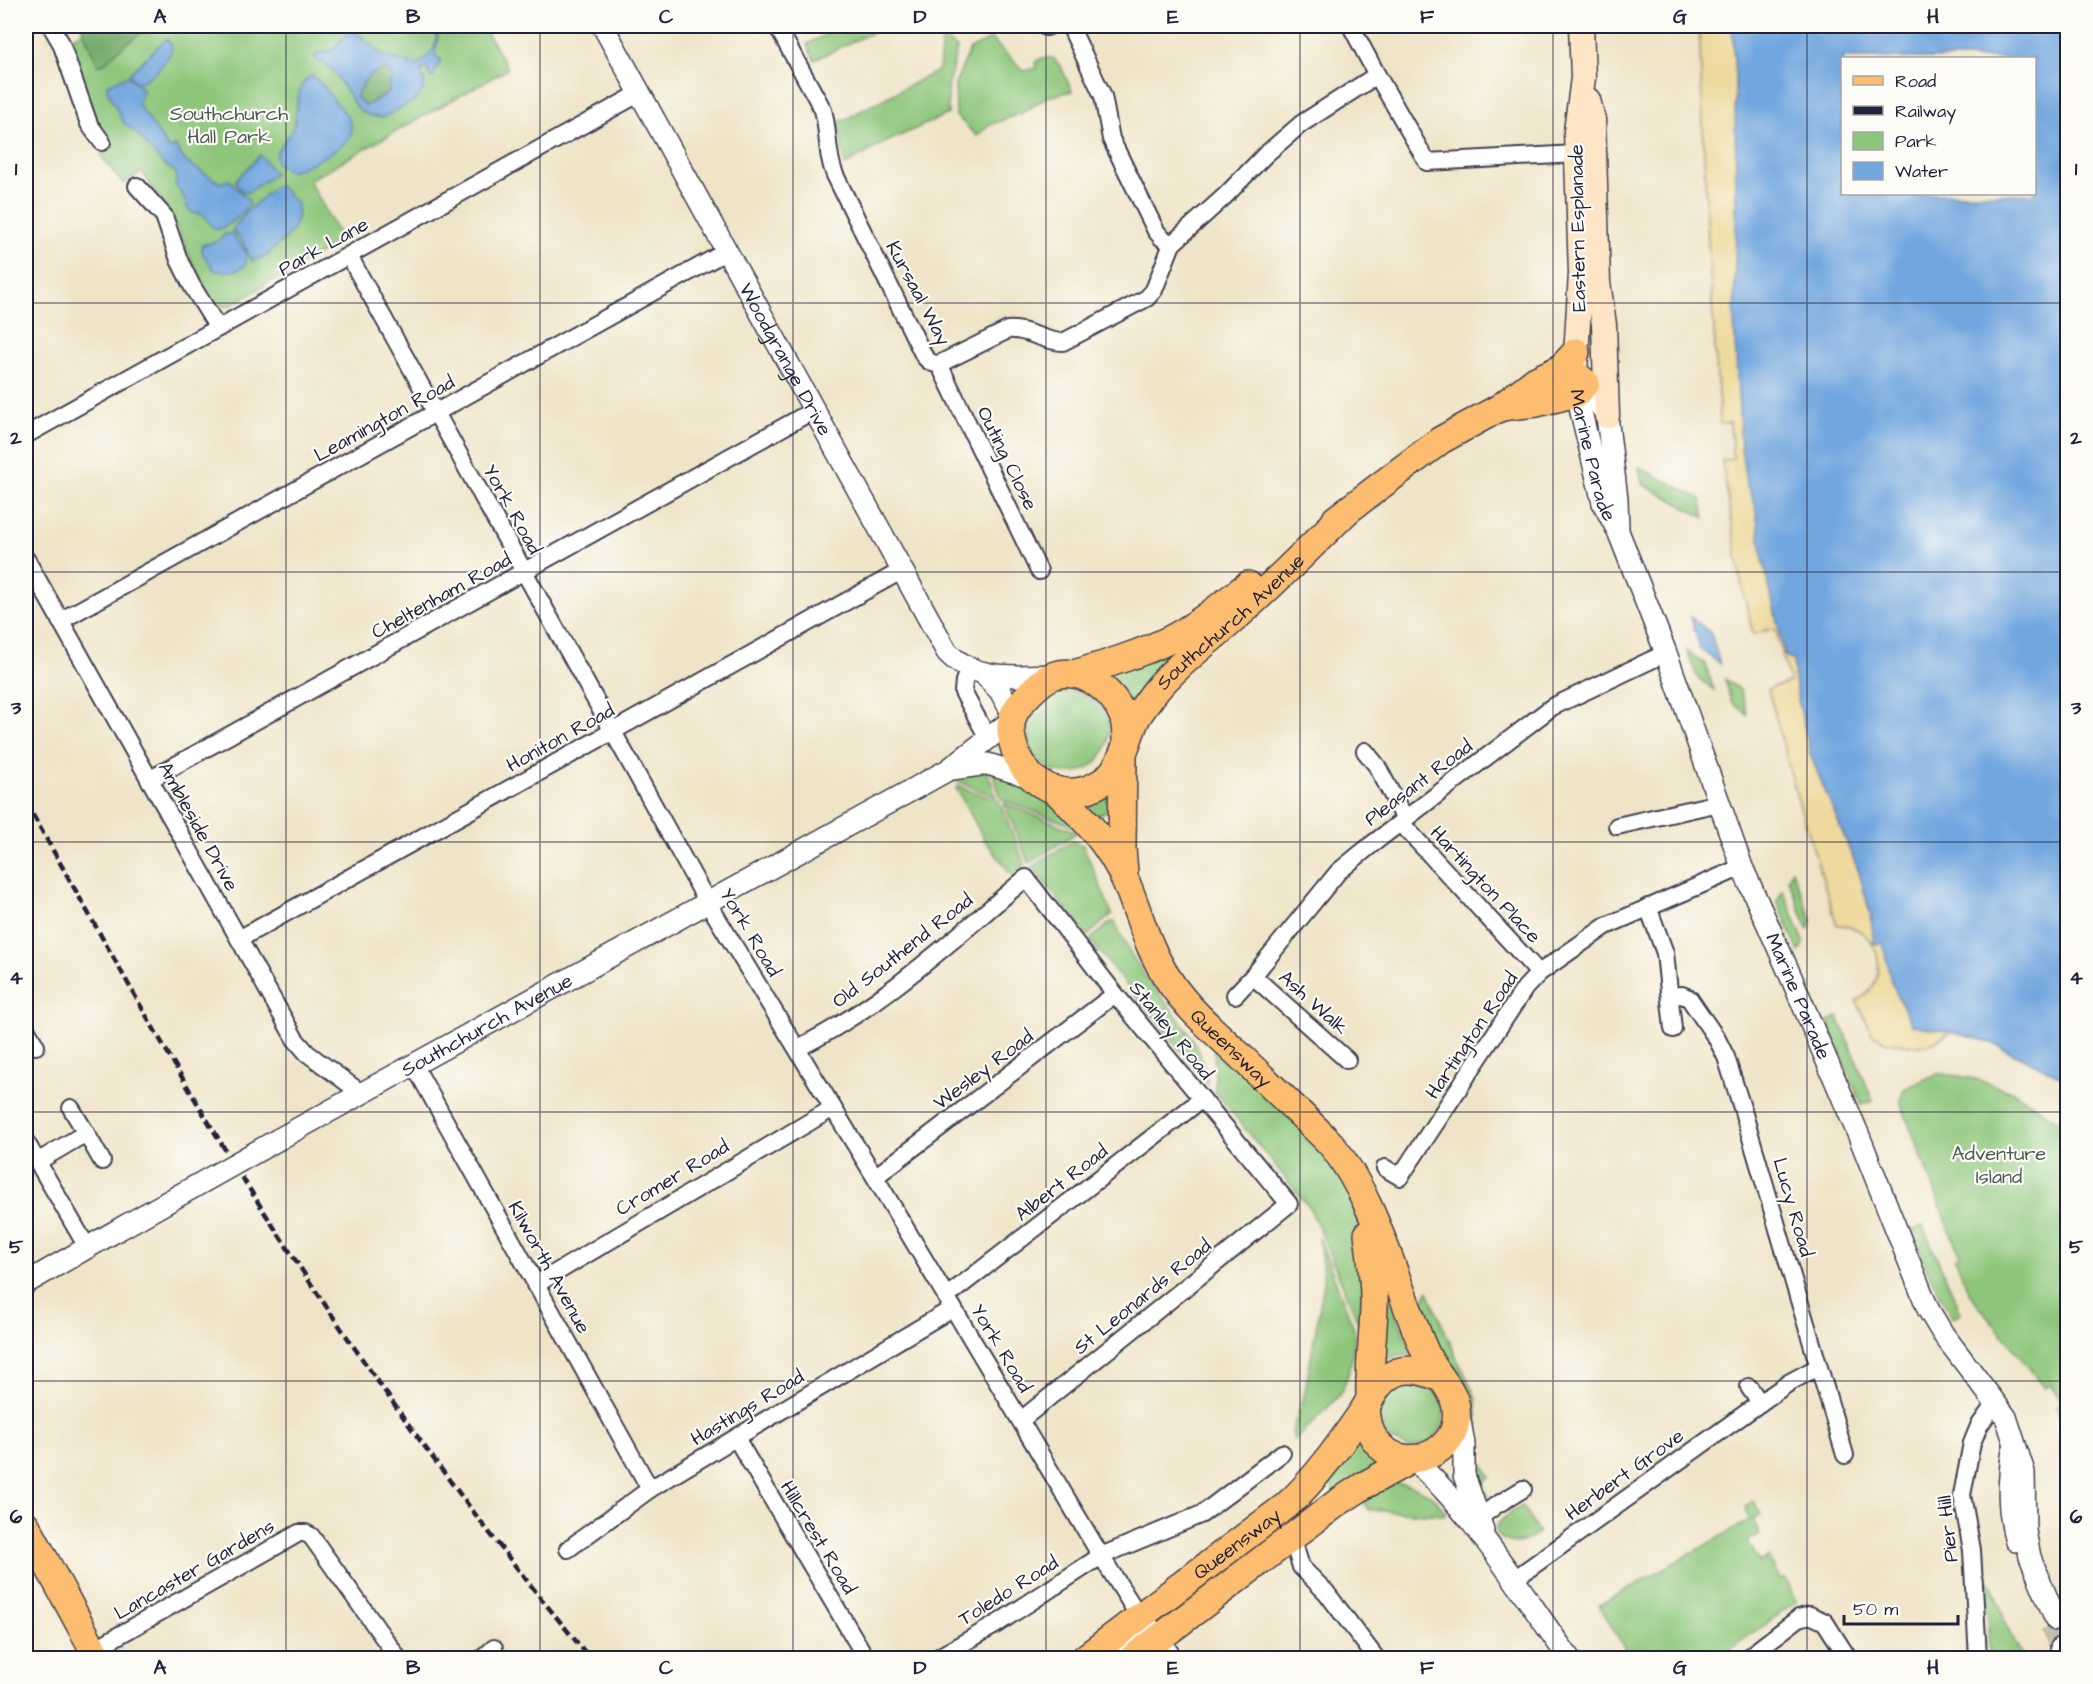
<svg xmlns="http://www.w3.org/2000/svg" width="2093" height="1684" font-family="'Architects Daughter',sans-serif">
<style>
.green{fill:#8dc67a;stroke:#58745a;stroke-width:1.5}
.forest{fill:#72ab6a;stroke:#4a6652;stroke-width:1.5}
.sand{fill:#eeda9e;stroke:#887e6c;stroke-width:1.5}
.water{fill:#71a6de;stroke:#4a648c;stroke-width:1.5;fill-rule:evenodd}
.lines{fill:none;stroke-linecap:round;stroke-linejoin:round}
.tertiary-tunnel{stroke:#c6bdab;stroke-width:21;stroke-dasharray:21 10;stroke-linecap:butt}
.minor-casing{stroke:#413f50;stroke-width:20}
.tertiary-casing{stroke:#413f50;stroke-width:24}
.secondary-casing{stroke:#413f50;stroke-width:27}
.primary-casing{stroke:#413f50;stroke-width:30}
.minor{stroke:#fff;stroke-width:16}
.tertiary{stroke:#fff;stroke-width:21}
.secondary{stroke:#fee5c5;stroke-width:24}
.primary{stroke:#fcbd6f;stroke-width:27}
.rail{stroke:#22223b;stroke-width:4.5;stroke-dasharray:9 4.5;stroke-linecap:butt}
.tertiary-bridge-casing{stroke:#413f50;stroke-width:24;stroke-linecap:butt}
.tertiary-bridge{stroke:#fff;stroke-width:21}
.grid{fill:none;stroke:#22223b;stroke-width:1.5;stroke-opacity:0.55}
.labels{text-anchor:middle;stroke-width:4.5;stroke-linejoin:round;paint-order:stroke}
.park-label{font-size:20px;fill:#475b51;stroke:#fdfcf7}
.street-label{font-size:20px;fill:#22223b;stroke:#fdfcf7}
.neatline{fill:none;stroke:#22223b;stroke-width:2}
.grid-label{font-size:20px;text-anchor:middle;font-weight:bold;fill:#22223b}
</style>
<rect width="100%" height="100%" fill="#fdfcf7"/>
<filter id="ink" filterUnits="userSpaceOnUse"><feTurbulence type="fractalNoise" baseFrequency=".0167" numOctaves="2"/><feDisplacementMap in="SourceGraphic" scale="12" xChannelSelector="R" yChannelSelector="G"/><feConvolveMatrix kernelMatrix="1 2 1 2 8 2 1 2 1" color-interpolation-filters="sRGB"/></filter>
<filter id="wash" filterUnits="userSpaceOnUse"><feTurbulence type="fractalNoise" baseFrequency=".008" numOctaves="4" result="noise"/><feDisplacementMap in="SourceGraphic" scale="24" xChannelSelector="R" yChannelSelector="G"/><feGaussianBlur stdDeviation="1.35" result="paint"/><feColorMatrix in="noise" values="0 0 0 0 0 0 0 0 0 0 0 0 0 0 0 0 0 1.4 0 .05"/><feComposite in="paint" operator="in"/></filter>
<g filter="url(#wash)">
<rect width="100%" height="100%" fill="#efe4c7"/>
<g class="green">
<path d="M 91,26 L 483,26 L 508,69 L 309,180 L 342,240 L 228,307 L 211,304 L 171,215 L 142,172 L 123,184 L 102,157 L 102,151 L 111,144 L 92,118 L 65,42 Z"/>
<path d="M 843,26 L 885,26 L 814,60 L 807,44 Z"/>
<path d="M 942,38 L 957,48 L 948,86 L 948,114 L 884,143 L 845,165 L 838,123 L 939,70 Z"/>
<path d="M 991,39 L 1024,71 L 1037,68 L 1035,62 L 1042,58 L 1053,58 L 1061,67 L 1072,91 L 1047,97 L 1022,113 L 989,125 L 977,136 L 956,116 L 955,84 L 970,49 Z"/>
<path d="M 1639,467 L 1701,499 L 1705,518 L 1642,484 Z"/>
<path d="M 1210,625 L 1131,703 L 1120,686 L 1104,673 Z"/>
<path d="M 1687,651 L 1705,664 L 1714,690 L 1697,677 Z"/>
<path d="M 1725,679 L 1741,691 L 1747,714 L 1731,702 Z"/>
<circle cx="1068" cy="732" r="41"/>
<path d="M 987,770 L 996,797 L 952,779 Z"/>
<path d="M 992,771 L 1004,774 L 1052,801 L 1078,828 L 1001,799 Z"/>
<path d="M 958,786 L 999,801 L 1025,864 L 1014,874 L 1011,874 L 984,839 L 956,788 Z"/>
<path d="M 1108,789 L 1115,809 L 1108,810 L 1094,818 L 1080,799 Z"/>
<path d="M 1004,803 L 1074,831 L 1076,833 L 1029,863 Z"/>
<path d="M 1071,841 L 1083,845 L 1112,914 L 1087,936 L 1032,867 Z"/>
<path d="M 1792,870 L 1812,921 L 1808,929 L 1788,879 Z"/>
<path d="M 1783,890 L 1804,942 L 1799,952 L 1777,901 Z"/>
<path d="M 1111,922 L 1115,922 C 1125,947 1139,969 1156,990 C 1181,1022 1202,1041 1207,1083 L 1090,940 Z"/>
<path d="M 1838,1017 L 1873,1101 L 1862,1105 L 1827,1022 Z"/>
<path d="M 1214,1046 L 1327,1153 L 1352,1199 L 1360,1225 L 1365,1250 L 1360,1327 L 1318,1226 L 1309,1207 L 1215,1092 Z"/>
<path d="M 1938,1073 L 1975,1079 L 2014,1092 L 2067,1127 L 2067,1449 L 2061,1450 L 2059,1417 L 2056,1406 L 2062,1402 L 2051,1385 L 2045,1388 L 1969,1293 L 1955,1258 L 1960,1256 L 1900,1101 L 1904,1089 Z"/>
<path d="M 1923,1226 L 1961,1313 L 1952,1318 L 1931,1278 L 1911,1231 Z"/>
<path d="M 1319,1238 L 1354,1329 C 1356,1346 1349,1377 1341,1392 C 1333,1405 1306,1428 1295,1440 L 1292,1432 L 1304,1397 L 1324,1283 Z"/>
<path d="M 1386,1289 L 1412,1354 L 1395,1356 L 1378,1364 Z"/>
<path d="M 1428,1291 L 1457,1359 L 1473,1390 L 1476,1401 L 1480,1460 L 1491,1477 L 1480,1485 L 1488,1496 L 1479,1495 L 1469,1480 L 1472,1402 L 1464,1382 L 1458,1373 L 1439,1355 L 1421,1318 L 1421,1306 Z"/>
<path d="M 1403,1381 C 1411,1382 1424,1383 1430,1387 C 1447,1398 1448,1430 1431,1440 C 1425,1444 1416,1446 1409,1448 L 1386,1438 C 1372,1403 1373,1402 1403,1381 Z"/>
<path d="M 1356,1442 L 1362,1451 L 1380,1466 L 1336,1493 L 1327,1482 Z"/>
<path d="M 1394,1483 C 1418,1485 1433,1493 1446,1513 L 1443,1515 L 1369,1510 L 1359,1497 Z"/>
<path d="M 1754,1501 L 1761,1515 L 1753,1520 L 1760,1534 L 1748,1541 L 1759,1562 L 1768,1557 L 1780,1579 L 1785,1577 L 1796,1602 L 1718,1658 L 1630,1658 L 1599,1605 L 1750,1520 L 1745,1507 Z"/>
<path d="M 1521,1506 L 1539,1532 C 1534,1536 1529,1540 1522,1542 C 1513,1545 1489,1538 1498,1524 C 1503,1517 1514,1511 1521,1506 Z"/>
<path d="M 1986,1577 L 1994,1587 L 2004,1619 L 2023,1658 L 1989,1658 Z"/>
</g>
<g class="forest">
<path d="M 81,26 L 151,26 L 124,45 L 103,64 L 98,66 Z"/>
<path d="M 385,69 L 391,74 L 389,92 L 366,106 L 356,97 C 362,83 368,72 385,69 Z"/>
</g>
<path class="sand" d="M 1699,26 L 1858,26 L 1842,58 L 1842,194 L 2012,1052 L 1990,1042 L 1951,1032 L 1933,1043 L 1920,1046 L 1887,1042 L 1872,1034 L 1857,1001 C 1895,980 1879,924 1837,925 L 1796,793 L 1768,689 L 1790,682 L 1775,628 L 1753,634 L 1741,582 L 1722,460 L 1733,459 L 1730,423 L 1720,424 L 1707,224 Z"/>
<g class="water">
<path d="M 433,26 L 436,26 L 438,37 L 435,55 L 441,60 L 433,77 L 431,78 L 426,68 L 420,71 L 424,79 L 424,88 L 416,100 L 382,118 L 368,115 L 361,111 L 355,105 L 336,75 L 328,66 L 318,61 L 314,56 C 319,53 323,53 329,51 C 339,47 342,34 352,31 C 365,36 372,49 384,55 C 395,60 406,60 417,66 C 429,55 443,45 433,26 ZM 385,69 L 391,74 L 389,92 L 366,106 L 364,105 L 356,97 C 362,83 368,72 385,69 Z"/>
<path d="M 1732,26 L 2067,26 L 2067,1080 L 1990,1042 L 1951,1032 L 1912,1025 L 1891,982 L 1883,943 L 1874,944 L 1871,917 L 1859,872 L 1811,757 L 1796,690 L 1793,660 L 1785,656 L 1763,560 L 1755,504 L 1746,483 L 1741,450 L 1734,319 L 1736,214 L 1735,81 ZM 1842,58 L 2034,58 L 2034,194 L 1842,194 Z"/>
<path d="M 166,39 L 172,45 C 172,58 149,83 135,82 L 143,91 L 138,104 L 169,149 L 175,146 L 186,162 L 220,183 L 229,180 L 249,201 L 249,204 C 241,216 231,225 217,230 L 213,228 L 204,215 L 192,213 L 186,206 L 185,199 L 176,186 L 176,173 L 161,162 L 139,136 L 124,123 L 107,90 L 107,85 L 127,76 L 135,81 L 129,74 Z"/>
<path d="M 312,76 C 322,81 327,92 334,100 C 342,109 353,119 351,133 C 349,147 303,169 289,171 L 277,164 C 271,150 288,141 293,127 C 299,111 294,83 312,76 Z"/>
<path d="M 260,155 L 275,174 L 247,193 L 240,189 L 235,181 Z"/>
<path d="M 276,186 L 280,186 L 297,204 C 300,226 289,236 273,249 C 270,251 269,255 266,256 C 262,258 256,259 252,261 L 241,239 L 232,230 L 249,209 Z"/>
<path d="M 232,233 L 246,252 L 246,265 L 235,271 L 215,271 L 202,253 L 202,245 L 218,241 L 225,234 Z"/>
<path d="M 1691,617 L 1711,633 L 1720,664 L 1700,649 Z"/>
</g>
</g>
<g filter="url(#ink)">
<g class="lines">
<path class="tertiary-tunnel" d="M 2050,1625 L 2061,1648"/>
<g class="minor-casing">
<g id="minor">
<path d="M 51,26 L 61,43 L 89,124 L 102,142"/>
<path d="M 777,26 L 823,110 C 829,131 826,154 835,175 L 924,356 C 929,362 932,364 939,364 L 1008,330 C 1027,328 1044,342 1063,342 L 1147,298 L 1154,290 L 1172,244 L 1225,196 L 1265,155 L 1301,124 L 1377,75"/>
<path d="M 1070,26 L 1103,96 L 1111,139 L 1156,231 L 1162,238 L 1172,244"/>
<path d="M 1351,26 L 1377,75 L 1427,162 L 1576,154"/>
<path d="M 1046,27 L 1049,26"/>
<path d="M 137,186 L 164,216 L 179,260 L 192,286 L 218,328"/>
<path d="M 349,256 L 708,903 L 875,1177 L 1101,1556 L 1139,1616"/>
<path d="M 939,364 L 1039,571"/>
<path d="M 26,435 L 640,93"/>
<path d="M 26,559 L 295,1039 L 307,1053 L 361,1093"/>
<path d="M 60,621 L 727,251"/>
<path d="M 969,668 L 964,681 L 963,692 L 983,729"/>
<path d="M 1365,751 L 1377,766 L 1405,819"/>
<path d="M 149,780 L 814,410"/>
<path d="M 1401,823 L 1539,973"/>
<path d="M 1617,826 L 1719,803"/>
<path d="M 1648,907 L 1665,953 L 1673,1029"/>
<path d="M 239,939 L 901,571"/>
<path d="M 1253,976 L 1347,1060"/>
<path d="M 1235,995 L 1253,976 L 1338,872 L 1371,845 L 1552,707 L 1666,653"/>
<path d="M 1670,996 L 1682,995 L 1689,998 L 1717,1039 L 1726,1057 L 1743,1111 L 1845,1455"/>
<path d="M 26,1029 L 36,1046"/>
<path d="M 798,1048 C 883,1006 954,938 1026,878 L 1115,994 L 1289,1204 L 1021,1420"/>
<path d="M 414,1065 L 650,1489"/>
<path d="M 71,1108 L 86,1133"/>
<path d="M 26,1142 L 87,1247"/>
<path d="M 37,1162 L 86,1133 L 102,1161"/>
<path d="M 1385,1168 L 1400,1177 L 1525,988 L 1539,973 L 1606,926 L 1742,867"/>
<path d="M 875,1177 L 1115,994"/>
<path d="M 535,1285 L 833,1108"/>
<path d="M 946,1297 L 1202,1099"/>
<path d="M 1749,1387 L 1760,1403"/>
<path d="M 736,1438 L 866,1658"/>
<path d="M 1471,1524 L 1495,1506 L 1523,1489"/>
<path d="M 1296,1534 L 1295,1547 L 1301,1567 L 1326,1592 L 1376,1658"/>
<path d="M 568,1549 L 650,1489 L 953,1308"/>
<path d="M 1513,1580 L 1760,1403 L 1790,1382 L 1818,1367"/>
<path d="M 93,1650 L 299,1533 L 305,1533 L 311,1536 L 398,1658"/>
<path d="M 1108,1653 L 1152,1627 L 1174,1658"/>
<path d="M 483,1658 L 494,1648"/>
<path d="M 937,1658 L 995,1625 L 1101,1556 L 1202,1514 L 1282,1453"/>
<path d="M 1747,1658 L 1799,1618 L 1810,1615 L 1825,1622 L 1848,1658"/>
<path d="M 1978,1658 L 1972,1550 L 1962,1495 L 1972,1443 L 1979,1426 L 1996,1402"/>
</g>
</g>
<g class="tertiary-casing">
<g id="tertiary">
<path id="s1" d="M 603,26 L 947,652 C 975,682 1016,676 1053,675"/>
<path id="s2" d="M 1575,377 L 1581,412 L 1603,503 L 1618,531 L 1666,653 L 1742,867 L 1788,970 L 1859,1136 L 1928,1309 L 1943,1334 L 2006,1417 L 2024,1472 L 2025,1531 L 2030,1557 L 2056,1620"/>
<path d="M 1586,383 L 1607,416 L 1617,499 L 1618,528"/>
<path d="M 984,674 L 1000,691 L 1014,716"/>
<path d="M 952,769 L 988,764 L 1030,777"/>
<path id="s3" d="M 279,1139 L 948,770 L 1012,720"/>
<path d="M 26,1283 L 123,1227"/>
<path d="M 1459,1415 L 1464,1444 L 1464,1475 L 1483,1530"/>
<path d="M 2013,1450 C 2008,1481 2007,1510 2016,1541"/>
<path d="M 1412,1459 C 1472,1510 1522,1594 1569,1658"/>
<path d="M 2061,1648 L 2065,1658"/>
</g>
</g>
<g class="secondary-casing">
<g id="secondary">
<path d="M 1588,100 L 1593,119 L 1598,282 L 1604,325 L 1607,416"/>
<path d="M 1575,372 L 1581,273 L 1576,131 L 1583,78 L 1581,26"/>
</g>
</g>
<g class="primary-casing">
<g id="primary">
<path d="M 1501,407 L 1537,403 L 1577,393 L 1586,383 L 1575,374 L 1560,369"/>
<path d="M 1336,519 L 1441,440 L 1501,407 L 1536,380 L 1560,369 L 1576,352"/>
<path d="M 1074,674 C 1107,664 1140,654 1171,639 C 1199,624 1223,604 1248,585"/>
<path id="s4" d="M 1126,743 C 1126,734 1126,725 1123,716 C 1113,691 1084,667 1055,675 C 1045,678 1037,686 1030,693 C 1023,700 1015,709 1012,719 C 1009,730 1012,741 1015,750 C 1027,788 1069,804 1102,782 C 1123,768 1126,740 1136,719 C 1140,711 1146,704 1151,697 C 1169,671 1209,641 1234,619 C 1274,584 1311,546 1349,509"/>
<path d="M 1123,755 L 1122,848 L 1124,872"/>
<path id="s5" d="M 1057,792 C 1084,818 1111,846 1126,882 C 1141,918 1147,948 1170,982 C 1188,1009 1213,1030 1236,1052 C 1268,1083 1300,1113 1331,1144 C 1379,1204 1395,1287 1427,1356 C 1439,1380 1460,1392 1456,1421 C 1451,1458 1399,1473 1376,1441 C 1368,1431 1367,1419 1366,1407"/>
<path d="M 1368,1234 C 1371,1258 1375,1283 1374,1308 C 1373,1338 1369,1367 1370,1397"/>
<path d="M 26,1525 L 98,1658"/>
<path id="s6" d="M 1085,1658 L 1286,1506 C 1316,1479 1338,1447 1361,1414 C 1371,1401 1374,1386 1388,1377 C 1404,1365 1423,1370 1440,1378"/>
<path d="M 1133,1658 L 1337,1503 L 1363,1486 L 1412,1459"/>
</g>
</g>
<use href="#minor" class="minor"/>
<use href="#tertiary" class="tertiary"/>
<use href="#secondary" class="secondary"/>
<use href="#primary" class="primary"/>
<path class="rail" d="M 26,803 C 101,934 173,1068 254,1196 C 356,1357 468,1512 590,1658"/>
<g class="tertiary-bridge-casing">
<path id="tertiary-bridge" d="M 123,1227 L 279,1139"/>
</g>
<use href="#tertiary-bridge" class="tertiary-bridge"/>
</g>
</g>
<path class="grid" d="M 286,26 L 286,1658M 540,26 L 540,1658M 793,26 L 793,1658M 1046,26 L 1046,1658M 1300,26 L 1300,1658M 1553,26 L 1553,1658M 1807,26 L 1807,1658M 26,303 L 2068,303M 26,572 L 2068,572M 26,842 L 2068,842M 26,1112 L 2068,1112M 26,1381 L 2068,1381"/>
<g class="labels">
<g class="park-label">
<text x="229" y="120">Southchurch<tspan x="229" dy="23">Hall Park</tspan></text>
<text x="1999" y="1160">Adventure<tspan x="1999" dy="23">Island</tspan></text>
</g>
<g class="street-label">
<text transform="translate(1577 228) rotate(-91)" y="7">Eastern Esplanade</text>
<text transform="translate(323 246) rotate(-29)" y="7">Park Lane</text>
<text transform="translate(919 293) rotate(62)" y="7">Kursaal Way</text>
<text dy="7" stroke="none"><textPath href="#s1" startOffset="380">Woodgrange Drive</textPath></text>
<text transform="translate(384 418) rotate(-29)" y="7">Leamington Road</text>
<text dy="7" stroke="none"><textPath href="#s2" startOffset="80">Marine Parade</textPath></text>
<text transform="translate(1008 458) rotate(64)" y="7">Outing Close</text>
<text transform="translate(513 509) rotate(61)" y="7">York Road</text>
<text transform="translate(441 595) rotate(-29)" y="7">Cheltenham Road</text>
<text dy="7" stroke="none"><textPath href="#s4" startOffset="525">Southchurch Avenue</textPath></text>
<text transform="translate(560 737) rotate(-29)" y="7">Honiton Road</text>
<text transform="translate(1418 782) rotate(-37)" y="7">Pleasant Road</text>
<text transform="translate(199 826) rotate(61)" y="7">Ambleside Drive</text>
<text transform="translate(1486 884) rotate(47)" y="7">Hartington Place</text>
<text transform="translate(751 932) rotate(59)" y="7">York Road</text>
<text transform="translate(902 950) rotate(-38)" y="7">Old Southend Road</text>
<text dy="7" stroke="none"><textPath href="#s2" startOffset="660">Marine Parade</textPath></text>
<text transform="translate(1314 1002) rotate(42)" y="7">Ash Walk</text>
<text dy="7" stroke="none"><textPath href="#s3" startOffset="237">Southchurch Avenue</textPath></text>
<text transform="translate(1172 1030) rotate(51)" y="7">Stanley Road</text>
<text transform="translate(1471 1035) rotate(-56)" y="7">Hartington Road</text>
<text dy="7" stroke="none"><textPath href="#s5" startOffset="314">Queensway</textPath></text>
<text transform="translate(983 1069) rotate(-37)" y="7">Wesley Road</text>
<text transform="translate(672 1177) rotate(-31)" y="7">Cromer Road</text>
<text transform="translate(1061 1182) rotate(-38)" y="7">Albert Road</text>
<text transform="translate(1794 1207) rotate(74)" y="7">Lucy Road</text>
<text transform="translate(550 1267) rotate(61)" y="7">Kilworth Avenue</text>
<text transform="translate(1142 1296) rotate(-39)" y="7">St Leonards Road</text>
<text transform="translate(1002 1348) rotate(59)" y="7">York Road</text>
<text transform="translate(747 1407) rotate(-31)" y="7">Hastings Road</text>
<text transform="translate(1624 1474) rotate(-36)" y="7">Herbert Grove</text>
<text transform="translate(1947 1529) rotate(-96)" y="7">Pier Hill</text>
<text transform="translate(819 1537) rotate(59)" y="7">Hillcrest Road</text>
<text dy="7" stroke="none"><textPath href="#s6" startOffset="190">Queensway</textPath></text>
<text transform="translate(194 1569) rotate(-30)" y="7">Lancaster Gardens</text>
<text transform="translate(1008 1590) rotate(-32)" y="7">Toledo Road</text>
</g>
</g>
<rect width="2093" height="1684" fill="none" stroke="#fdfcf7" stroke-width="66"/>
<rect x="1841" y="57" width="195" height="138" fill="#fdfcf7" stroke="#a5a5ac" stroke-width="1.5"/>
<rect x="1853" y="76" width="30" height="9" fill="#fcbd6f" stroke="#a5a5ac" stroke-width="1.5"/>
<text x="1895" y="87" font-size="18" fill="#22223b">Road</text>
<rect x="1853" y="106" width="30" height="9" fill="#22223b" stroke="#a5a5ac" stroke-width="1.5"/>
<text x="1895" y="117" font-size="18" fill="#22223b">Railway</text>
<rect x="1853" y="132" width="30" height="18" fill="#8dc67a" stroke="#a5a5ac" stroke-width="1.5"/>
<text x="1895" y="147" font-size="18" fill="#22223b">Park</text>
<rect x="1853" y="162" width="30" height="18" fill="#71a6de" stroke="#a5a5ac" stroke-width="1.5"/>
<text x="1895" y="177" font-size="18" fill="#22223b">Water</text>
<path d="M1844 1615v9h114v-9" fill="none" stroke="#22223b" stroke-width="3"/>
<text x="1853" y="1615" font-size="18" fill="#22223b" stroke="#fdfcf7" stroke-width="4.5" paint-order="stroke">50 m</text>
<rect x="33" y="33" width="2027" height="1618" class="neatline"/>
<g class="grid-label">
<text x="160" y="23">A</text>
<text x="413" y="23">B</text>
<text x="666" y="23">C</text>
<text x="920" y="23">D</text>
<text x="1173" y="23">E</text>
<text x="1427" y="23">F</text>
<text x="1680" y="23">G</text>
<text x="1933" y="23">H</text>
<text x="16" y="175">1</text>
<text x="2076" y="175">1</text>
<text x="16" y="444">2</text>
<text x="2076" y="444">2</text>
<text x="16" y="714">3</text>
<text x="2076" y="714">3</text>
<text x="16" y="984">4</text>
<text x="2076" y="984">4</text>
<text x="16" y="1253">5</text>
<text x="2076" y="1253">5</text>
<text x="16" y="1523">6</text>
<text x="2076" y="1523">6</text>
<text x="160" y="1674">A</text>
<text x="413" y="1674">B</text>
<text x="666" y="1674">C</text>
<text x="920" y="1674">D</text>
<text x="1173" y="1674">E</text>
<text x="1427" y="1674">F</text>
<text x="1680" y="1674">G</text>
<text x="1933" y="1674">H</text>
</g>
</svg>
